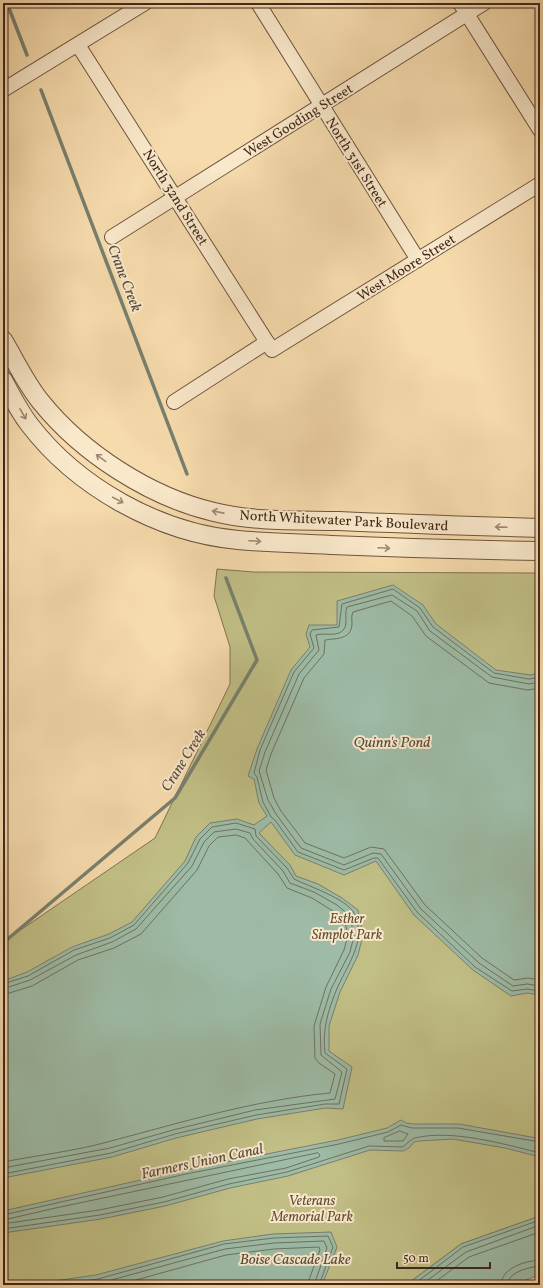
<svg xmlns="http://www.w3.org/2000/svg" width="543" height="1288" font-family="Vollkorn,serif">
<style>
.green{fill:#c1bf86;stroke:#817350}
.water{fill:#9dbba6;stroke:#78806e}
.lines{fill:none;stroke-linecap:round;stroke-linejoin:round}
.shore{stroke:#6f7160;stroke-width:1}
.stream{stroke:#78806e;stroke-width:3.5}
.minor-casing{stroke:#6e5440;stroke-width:16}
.tertiary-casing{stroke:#6e5440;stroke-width:20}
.minor{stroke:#f9e8ca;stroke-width:14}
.tertiary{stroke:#f9e8ca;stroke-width:18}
.oneway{stroke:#9d8872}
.labels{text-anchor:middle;stroke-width:4;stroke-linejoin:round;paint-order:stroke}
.street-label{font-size:14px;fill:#41271b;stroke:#f9e8ca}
.park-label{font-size:14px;font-style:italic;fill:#614d36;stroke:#f9e8ca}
.water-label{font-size:15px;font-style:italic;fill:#584c3e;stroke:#f9e8ca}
</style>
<rect width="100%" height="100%" fill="#f6dbad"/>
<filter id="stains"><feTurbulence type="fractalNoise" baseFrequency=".005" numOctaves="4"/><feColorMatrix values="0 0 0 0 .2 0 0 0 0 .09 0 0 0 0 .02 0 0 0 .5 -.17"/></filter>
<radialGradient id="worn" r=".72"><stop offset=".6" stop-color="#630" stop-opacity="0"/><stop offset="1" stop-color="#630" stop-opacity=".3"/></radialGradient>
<path class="green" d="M 217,569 L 253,572 L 540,573 L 540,1216 L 461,1244 L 406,1285 L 3,1285 L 3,942 L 155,838 L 230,684 L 230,647 L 214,596 Z"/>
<g class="water">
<path d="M 393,585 L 423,605 L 436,624 L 496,670 L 530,675 L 540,673 L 540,995 L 527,993 L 511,996 L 473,970 L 414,915 L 376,861 L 344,875 L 295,855 L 271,822 L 259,833 L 290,865 L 296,876 L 318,884 L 342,898 L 358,910 L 363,935 L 358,955 L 340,992 L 329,1026 L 329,1051 L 352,1067 L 343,1109 L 325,1108 L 257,1119 L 176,1138 L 112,1157 L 3,1178 L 3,981 L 27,972 L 72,947 L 109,934 L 132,922 L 185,861 L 196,837 L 210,823 L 237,819 L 254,825 L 267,816 L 259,803 L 254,779 L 248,776 L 257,749 L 291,670 L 310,647 L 306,634 L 309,625 L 337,625 L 337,601 Z"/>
<path d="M 401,1120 L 406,1123 L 413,1124 L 459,1124 L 531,1137 L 540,1139 L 540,1157 L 505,1148 L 453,1139 L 419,1141 L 414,1142 L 409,1148 L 403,1151 L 370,1150 L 288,1176 L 230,1188 L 165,1206 L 101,1219 L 3,1233 L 3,1211 L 185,1170 L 338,1140 L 387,1128 Z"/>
<path d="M 540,1216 L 540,1275 L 512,1285 L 406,1285 L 461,1244 Z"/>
<path d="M 331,1232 L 337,1247 L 322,1285 L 26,1285 L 96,1275 L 223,1241 L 273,1234 Z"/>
</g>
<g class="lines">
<g class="shore">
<path d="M 540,677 L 529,679 L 494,673 L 433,627 L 420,608 L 393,589 L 342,604 L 339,627 L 312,630 L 310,634 L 314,648 L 294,672 L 260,750 L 254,773 L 257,777 L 263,802 L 271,817 L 275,820 L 298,852 L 344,870 L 374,858 L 378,858 L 417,912 L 475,967 L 512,991 L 527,989 L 540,991"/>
<path d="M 540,682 L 529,684 L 492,677 L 430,631 L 417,611 L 392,595 L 347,607 C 344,614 348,623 344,629 C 338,638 324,632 316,635 L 319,650 L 299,674 L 265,752 L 259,771 L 268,800 L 276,814 L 301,848 L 344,865 L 373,853 L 381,854 L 421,909 L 479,963 L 513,986 L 527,984 L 540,986"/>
<path d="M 540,688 L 528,690 L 489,683 L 426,636 L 412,616 L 391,601 L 353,612 C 351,616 352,620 352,624 C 351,640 337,638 325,640 L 324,654 L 304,678 L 271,754 L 266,770 L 274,798 L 281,811 L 305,843 L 344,858 L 371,847 L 384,849 L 425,905 L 482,958 L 514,980 L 528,978 L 540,980"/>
<path d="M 3,984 L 28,976 L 74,950 L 110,938 L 134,925 L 188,863 L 200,839 L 212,827 L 236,823 L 255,829 L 256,836 L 287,868 L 294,879 C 308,886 347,899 354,913 C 368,941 346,966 336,991 C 328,1010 322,1032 325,1053 L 347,1069 L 339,1104 L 325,1104 L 256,1115 L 175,1134 L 111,1153 L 3,1174"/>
<path d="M 3,989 L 30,980 L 76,955 L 112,942 L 136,929 L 192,866 L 204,842 L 214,832 L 236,829 L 250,833 L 253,839 L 283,871 L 290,883 L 314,892 L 337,905 L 350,916 L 354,936 L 350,952 L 331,989 L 320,1024 L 321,1055 L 342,1072 L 335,1099 L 255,1110 L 173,1130 L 110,1148 L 3,1168"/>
<path d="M 3,995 L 32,986 L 78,960 L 114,948 L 141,934 L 197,870 L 209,846 L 218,837 L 236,835 L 245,838 L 278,874 L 287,888 L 312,898 L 344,918 L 348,935 L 344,950 L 326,987 L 314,1026 L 315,1058 L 319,1063 L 335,1074 L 330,1093 C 255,1100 183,1122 111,1141 C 76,1151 39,1155 3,1162"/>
<path d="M 400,1131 L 408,1134 L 403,1141 L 384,1141 L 384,1138 Z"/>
<path d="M 318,1153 L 320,1155 L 319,1157 L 286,1168 L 228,1179 L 163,1197 L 99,1210 L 9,1223 L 7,1221 L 8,1219 L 51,1209 Z"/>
<path d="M 3,1215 L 186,1174 L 339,1144 L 388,1132 L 401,1125 L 412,1128 L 458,1128 L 540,1142"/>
<path d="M 3,1229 L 100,1215 L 164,1202 L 229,1184 L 287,1172 L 369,1146 L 402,1147 C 407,1145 410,1139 415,1138 C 451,1129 504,1144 540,1153"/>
<path d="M 56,1285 L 98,1279 L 224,1244 L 274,1238 L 328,1236 L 333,1247 L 319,1285"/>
<path d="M 93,1285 L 225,1249 L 274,1243 L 324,1241 L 327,1248 L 314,1285"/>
<path d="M 118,1285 L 226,1255 L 274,1249 L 319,1247 L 320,1250 L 307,1285"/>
<path d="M 413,1285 L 463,1247 L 540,1220"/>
<path d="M 421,1285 L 466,1252 L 540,1225"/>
<path d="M 431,1285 L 469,1257 L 540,1232"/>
<path d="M 501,1285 C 501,1268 525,1261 540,1260"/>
<path d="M 507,1285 C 508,1272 529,1267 540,1266"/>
</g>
<g class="stream">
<path d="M 7,3 L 27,55"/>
<path d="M 41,90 L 187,474"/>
<path d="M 3,943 L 175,798 L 257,660 L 226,578"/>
</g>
<g class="minor-casing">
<g id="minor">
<path d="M 258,3 L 418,260"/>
<path d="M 460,3 L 540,130"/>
<path d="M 78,45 L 272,350 L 540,184"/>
<path d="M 3,90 L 145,3"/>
<path d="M 112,237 L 484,3"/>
<path d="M 174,402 L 267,342"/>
</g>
</g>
<g class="tertiary-casing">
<g id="tertiary">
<path d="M 3,340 C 15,360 26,384 41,402 C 82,453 150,497 214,512 C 254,522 297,520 339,521 C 406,524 473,526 540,528"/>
<path d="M 3,380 C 11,395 19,411 29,424 C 77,487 159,533 238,540 C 269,543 300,543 331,545 C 401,548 470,550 540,551"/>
</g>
</g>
<use href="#minor" class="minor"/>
<use href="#tertiary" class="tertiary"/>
</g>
<defs><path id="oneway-shaft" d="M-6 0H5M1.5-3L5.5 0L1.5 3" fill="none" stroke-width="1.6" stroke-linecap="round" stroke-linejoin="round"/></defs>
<g class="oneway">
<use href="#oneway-shaft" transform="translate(23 414) rotate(60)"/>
<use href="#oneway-shaft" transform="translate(101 458) rotate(-144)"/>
<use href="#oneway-shaft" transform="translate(118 500) rotate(28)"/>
<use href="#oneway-shaft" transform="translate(218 512) rotate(-169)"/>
<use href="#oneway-shaft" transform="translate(501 527) rotate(-178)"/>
<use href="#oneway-shaft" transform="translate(255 541) rotate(3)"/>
<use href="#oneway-shaft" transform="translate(384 548) rotate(3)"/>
</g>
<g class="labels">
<g class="street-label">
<text transform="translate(298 120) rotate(-32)" y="5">West Gooding Street</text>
<text transform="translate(357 162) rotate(58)" y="5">North 31st Street</text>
<text transform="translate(176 197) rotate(58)" y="5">North 32nd Street</text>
<text transform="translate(406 267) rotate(-32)" y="5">West Moore Street</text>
<text transform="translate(344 520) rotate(3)" y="5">North Whitewater Park Boulevard</text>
</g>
<g class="park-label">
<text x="347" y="923">Esther<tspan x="347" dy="16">Simplot Park</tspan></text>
<text x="312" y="1205">Veterans<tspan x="312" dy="16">Memorial Park</tspan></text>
</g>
<g class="water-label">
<text transform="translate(125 278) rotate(69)" y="5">Crane Creek</text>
<text x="392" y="747">Quinn's Pond</text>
<text transform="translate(183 760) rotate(-58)" y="5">Crane Creek</text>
<text transform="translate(202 1161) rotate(-12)" y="5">Farmers Union Canal</text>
<text x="295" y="1264">Boise Cascade Lake</text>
</g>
</g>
<rect width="543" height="1288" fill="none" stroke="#f6dbad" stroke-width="16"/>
<rect x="4" y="4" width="535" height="1280" fill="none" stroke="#41271b" stroke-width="2"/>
<rect x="8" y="8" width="527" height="1272" fill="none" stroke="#41271b"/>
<path d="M397 1262v6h93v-6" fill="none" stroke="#41271b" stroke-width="2"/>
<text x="403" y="1262" font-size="12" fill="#41271b" stroke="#f9e8ca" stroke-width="3" paint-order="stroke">50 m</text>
<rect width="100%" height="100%" filter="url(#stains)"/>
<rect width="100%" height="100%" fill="url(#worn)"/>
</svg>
